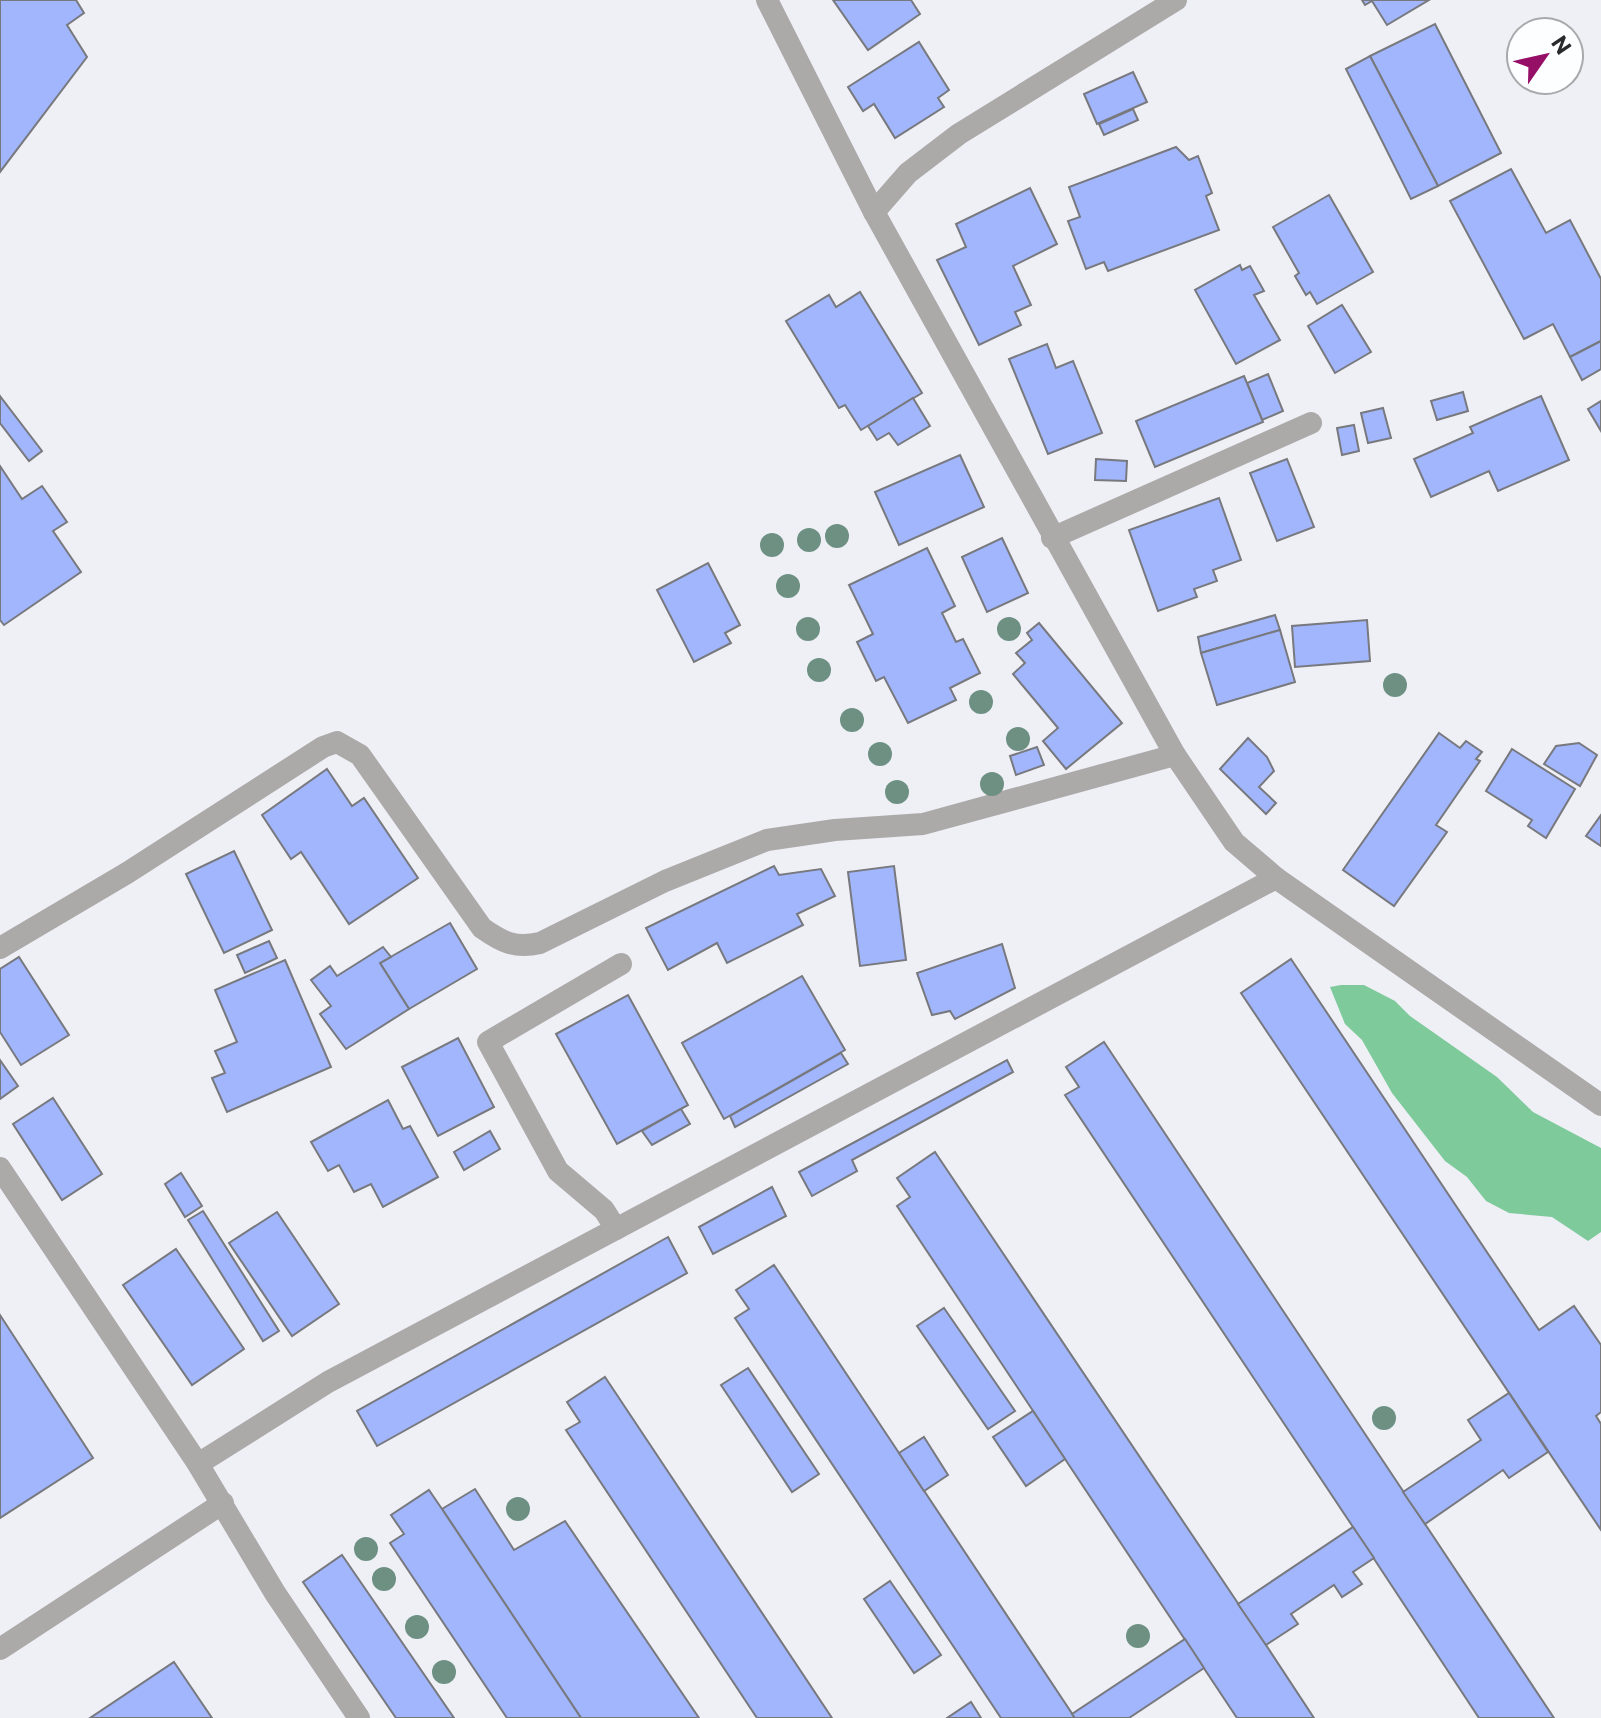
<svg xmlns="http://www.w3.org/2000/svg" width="1601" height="1718" font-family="Commissioner,sans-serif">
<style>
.forest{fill:#7eca9b}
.building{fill:#a1b6fc;stroke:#78797e;stroke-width:2}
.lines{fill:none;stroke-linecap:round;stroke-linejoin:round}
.service{stroke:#aca9a9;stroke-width:22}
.minor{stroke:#aca9a9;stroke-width:22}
.tree{fill:#6d9083}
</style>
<rect width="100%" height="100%" fill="#eff0f6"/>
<path class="forest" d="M 1341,985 L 1364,985 L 1395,1001 L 1410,1016 L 1497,1077 L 1533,1112 L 1601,1148 L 1601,1232 L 1588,1241 L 1552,1217 L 1509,1213 L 1486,1201 L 1467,1177 L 1445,1161 L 1392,1093 L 1362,1040 L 1345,1024 L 1330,987 Z"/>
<g class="building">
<path d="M 0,0 L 76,0 L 84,13 L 67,25 L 87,57 L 0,172 Z"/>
<path d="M 833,0 L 911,0 L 920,14 L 868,50 Z"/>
<path d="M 1362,0 L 1429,0 L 1387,25 L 1372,1 L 1365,5 Z"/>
<path d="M 1435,24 L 1501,153 L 1438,186 L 1370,56 Z"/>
<path d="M 919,42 L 949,90 L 938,98 L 944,107 L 895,138 L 874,104 L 863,111 L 848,87 Z"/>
<path d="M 1370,56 L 1438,186 L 1411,199 L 1346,69 Z"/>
<path d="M 1133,72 L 1147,102 L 1097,124 L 1084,94 Z"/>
<path d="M 1133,109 L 1138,120 L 1104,135 L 1099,124 Z"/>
<path d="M 1176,147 L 1189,160 L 1198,156 L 1212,193 L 1206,196 L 1219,230 L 1108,271 L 1104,262 L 1086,269 L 1068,221 L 1080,217 L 1069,187 Z"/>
<path d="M 1511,169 L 1546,233 L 1570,220 L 1601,279 L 1601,341 L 1570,357 L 1553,324 L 1524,339 L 1450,201 Z"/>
<path d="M 1030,188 L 1057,244 L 1013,266 L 1031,305 L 1015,312 L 1021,325 L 979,345 L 937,260 L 966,247 L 956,224 Z"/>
<path d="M 1329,195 L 1373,272 L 1317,304 L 1310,292 L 1306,295 L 1295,276 L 1299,273 L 1273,227 Z"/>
<path d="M 1240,265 L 1242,270 L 1250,266 L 1264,291 L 1254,295 L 1280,340 L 1236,364 L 1195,290 Z"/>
<path d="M 860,292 L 922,393 L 861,430 L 845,405 L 839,408 L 786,321 L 829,295 L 836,307 Z"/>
<path d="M 1342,305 L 1371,352 L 1335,373 L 1308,326 Z"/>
<path d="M 1601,341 L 1601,369 L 1582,380 L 1570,357 Z"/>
<path d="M 1047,344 L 1056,368 L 1073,361 L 1102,433 L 1048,454 L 1009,359 Z"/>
<path d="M 1268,374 L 1283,411 L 1262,420 L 1247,383 Z"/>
<path d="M 1244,376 L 1263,422 L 1155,467 L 1136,421 Z"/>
<path d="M 1463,392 L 1468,411 L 1437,420 L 1431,401 Z"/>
<path d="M 0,396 L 42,451 L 29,461 L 0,423 Z"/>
<path d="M 1541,396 L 1569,460 L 1498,491 L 1489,471 L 1431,497 L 1414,459 L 1473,433 L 1470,427 Z"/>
<path d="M 913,398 L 930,426 L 898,445 L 889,433 L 877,440 L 868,426 Z"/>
<path d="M 1601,401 L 1601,431 L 1588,409 Z"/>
<path d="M 1383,408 L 1391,438 L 1368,443 L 1361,413 Z"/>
<path d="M 1354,425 L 1359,451 L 1342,455 L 1337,428 Z"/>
<path d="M 960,455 L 984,507 L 899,545 L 875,492 Z"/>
<path d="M 1096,459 L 1127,461 L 1126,481 L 1095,480 Z"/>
<path d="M 1287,459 L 1314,527 L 1277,541 L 1250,473 Z"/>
<path d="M 0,466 L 22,499 L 42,486 L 67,522 L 53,531 L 81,572 L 4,625 L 0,620 Z"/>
<path d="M 1219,498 L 1241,560 L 1213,570 L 1217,581 L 1194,589 L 1197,597 L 1158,611 L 1129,530 Z"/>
<path d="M 1002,538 L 1028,593 L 987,612 L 962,557 Z"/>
<path d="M 927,548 L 955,606 L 942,613 L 956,642 L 963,639 L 980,673 L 950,688 L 956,700 L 908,723 L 884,677 L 876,681 L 857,642 L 873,634 L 849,585 Z"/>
<path d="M 708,563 L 740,625 L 725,633 L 731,643 L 694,662 L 657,590 Z"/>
<path d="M 1275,615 L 1280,630 L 1201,653 L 1198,637 Z"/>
<path d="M 1367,620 L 1370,661 L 1295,667 L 1292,626 Z"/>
<path d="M 1039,623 L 1122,723 L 1066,769 L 1043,741 L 1058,728 L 1013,674 L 1025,663 L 1016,653 L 1032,640 L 1027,633 Z"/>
<path d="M 1280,630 L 1295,682 L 1217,705 L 1201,653 Z"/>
<path d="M 1439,733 L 1460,748 L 1466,741 L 1482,752 L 1476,759 L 1480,761 L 1436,825 L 1447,832 L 1394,906 L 1343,870 Z"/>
<path d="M 1248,738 L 1267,757 L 1274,771 L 1259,787 L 1276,803 L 1266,814 L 1220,769 Z"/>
<path d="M 1579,743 L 1597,755 L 1580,786 L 1544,764 L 1556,746 Z"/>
<path d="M 1037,747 L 1044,765 L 1016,775 L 1010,756 Z"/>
<path d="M 1512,749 L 1575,789 L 1546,838 L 1528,826 L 1532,820 L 1486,791 Z"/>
<path d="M 327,769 L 352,806 L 364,798 L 418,878 L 349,924 L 301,852 L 291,859 L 262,815 Z"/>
<path d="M 1601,815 L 1601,846 L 1586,836 Z"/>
<path d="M 234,851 L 272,930 L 224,953 L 186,874 Z"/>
<path d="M 774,866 L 779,875 L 821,869 L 835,896 L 797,914 L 803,925 L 727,963 L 717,943 L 668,970 L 646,928 Z"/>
<path d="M 894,866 L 906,960 L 860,966 L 848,872 Z"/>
<path d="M 450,923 L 477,969 L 409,1009 L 380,963 Z"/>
<path d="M 269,941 L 277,958 L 245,973 L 237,955 Z"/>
<path d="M 1002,944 L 1015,988 L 955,1019 L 950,1011 L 932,1015 L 917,973 Z"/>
<path d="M 383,947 L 391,957 L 380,963 L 409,1009 L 346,1049 L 320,1014 L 331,1006 L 311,980 L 330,966 L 337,976 Z"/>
<path d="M 19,957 L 69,1035 L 21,1065 L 0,1032 L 0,969 Z"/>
<path d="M 1291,959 L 1539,1330 L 1574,1306 L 1601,1345 L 1601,1412 L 1596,1416 L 1601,1424 L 1601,1530 L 1241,993 Z"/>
<path d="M 285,960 L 331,1067 L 227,1112 L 212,1078 L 225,1073 L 215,1051 L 237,1042 L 215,990 Z"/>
<path d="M 802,976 L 845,1050 L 724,1119 L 682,1043 Z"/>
<path d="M 628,995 L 688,1105 L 617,1144 L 556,1034 Z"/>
<path d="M 458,1038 L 494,1107 L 438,1136 L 402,1067 Z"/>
<path d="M 1104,1042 L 1425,1524 L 1554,1718 L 1479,1718 L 1353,1527 L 1065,1095 L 1079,1087 L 1066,1067 Z"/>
<path d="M 841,1053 L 848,1064 L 735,1127 L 730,1116 Z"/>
<path d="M 0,1060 L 18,1086 L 0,1099 Z"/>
<path d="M 1007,1060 L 1013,1072 L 852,1160 L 857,1171 L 812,1196 L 799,1172 Z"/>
<path d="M 53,1098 L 102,1174 L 62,1200 L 13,1124 Z"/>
<path d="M 388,1100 L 403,1129 L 410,1126 L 438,1177 L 383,1207 L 371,1184 L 354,1192 L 339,1165 L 328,1171 L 311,1142 Z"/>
<path d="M 681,1109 L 690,1124 L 652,1145 L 642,1131 Z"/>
<path d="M 490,1131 L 500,1149 L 464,1170 L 454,1152 Z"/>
<path d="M 935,1152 L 1266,1645 L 1314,1718 L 1237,1718 L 897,1206 L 910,1197 L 897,1178 Z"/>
<path d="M 181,1173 L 202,1206 L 185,1217 L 165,1184 Z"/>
<path d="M 772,1187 L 786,1216 L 713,1254 L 699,1227 Z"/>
<path d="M 203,1211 L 279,1331 L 263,1341 L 188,1220 Z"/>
<path d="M 277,1212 L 339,1304 L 292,1336 L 229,1243 Z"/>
<path d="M 668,1237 L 687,1273 L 377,1446 L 357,1411 Z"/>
<path d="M 176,1249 L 244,1349 L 192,1385 L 123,1285 Z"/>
<path d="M 774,1265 L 899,1453 L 1075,1718 L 1001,1718 L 735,1318 L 749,1309 L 736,1290 Z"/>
<path d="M 944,1308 L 1015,1411 L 988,1429 L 917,1326 Z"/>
<path d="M 0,1315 L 93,1458 L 0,1518 Z"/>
<path d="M 748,1368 L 819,1474 L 792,1492 L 721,1385 Z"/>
<path d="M 605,1377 L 832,1718 L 757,1718 L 566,1430 L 580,1422 L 567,1402 Z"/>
<path d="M 1509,1393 L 1548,1452 L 1509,1478 L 1503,1470 L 1425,1524 L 1403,1492 L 1481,1440 L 1468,1420 Z"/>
<path d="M 1033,1411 L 1065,1459 L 1026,1486 L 993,1437 Z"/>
<path d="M 924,1437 L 948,1475 L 924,1491 L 899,1453 Z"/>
<path d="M 475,1489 L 514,1550 L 565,1521 L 699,1718 L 581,1718 L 442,1509 Z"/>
<path d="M 429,1490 L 442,1509 L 581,1718 L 507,1718 L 390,1543 L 404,1534 L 391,1515 Z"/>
<path d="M 1353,1527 L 1374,1558 L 1353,1572 L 1362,1584 L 1342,1597 L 1334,1585 L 1291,1614 L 1298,1624 L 1266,1645 L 1238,1604 Z"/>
<path d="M 342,1555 L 454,1718 L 396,1718 L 303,1582 Z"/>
<path d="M 890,1581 L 941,1655 L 914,1673 L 864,1599 Z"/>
<path d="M 1185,1639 L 1204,1668 L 1129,1718 L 1075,1718 L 1072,1714 Z"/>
<path d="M 174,1662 L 212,1718 L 90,1718 Z"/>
<path d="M 971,1702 L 981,1718 L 947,1718 Z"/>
</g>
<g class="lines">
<g class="service">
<path d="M 616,1229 L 604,1210 L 558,1171 L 488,1042 L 621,964"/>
<path d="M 0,1649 L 223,1503"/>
</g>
<g class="minor">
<path d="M 767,0 L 874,212 L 1175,755 L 1234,842 L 1276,878 L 1601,1105"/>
<path d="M 874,212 L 908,173 L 959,134 L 1176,0"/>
<path d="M 1052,538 L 1311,423"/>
<path d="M 0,948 L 127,873 L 323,747 L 337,742 L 360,755 L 482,928 C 502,942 515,949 540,943 L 665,881 L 767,840 L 835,830 L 923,824 L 1175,755"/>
<path d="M 0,1168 L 198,1464 L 275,1593 L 359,1718"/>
<path d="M 198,1464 L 328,1382 L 1276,878"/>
</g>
</g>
<g class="tree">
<circle cx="837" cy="536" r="12"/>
<circle cx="809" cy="540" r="12"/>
<circle cx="772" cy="545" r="12"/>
<circle cx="788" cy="586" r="12"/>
<circle cx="808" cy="629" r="12"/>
<circle cx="1009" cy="629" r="12"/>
<circle cx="819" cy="670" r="12"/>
<circle cx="1395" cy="685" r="12"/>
<circle cx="981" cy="702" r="12"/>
<circle cx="852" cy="720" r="12"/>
<circle cx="1018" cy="739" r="12"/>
<circle cx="880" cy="754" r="12"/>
<circle cx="992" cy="784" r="12"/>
<circle cx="897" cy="792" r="12"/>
<circle cx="1384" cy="1418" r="12"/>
<circle cx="518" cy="1509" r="12"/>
<circle cx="366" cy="1549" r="12"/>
<circle cx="384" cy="1579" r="12"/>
<circle cx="417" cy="1627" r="12"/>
<circle cx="1138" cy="1636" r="12"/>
<circle cx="444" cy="1672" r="12"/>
</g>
<g transform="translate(1545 56) rotate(56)"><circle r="38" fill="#fdfeff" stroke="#a8a9ab" stroke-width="2"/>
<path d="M0-6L14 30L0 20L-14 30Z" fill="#960f66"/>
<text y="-12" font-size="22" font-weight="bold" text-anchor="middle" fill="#292a2c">N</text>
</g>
</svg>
